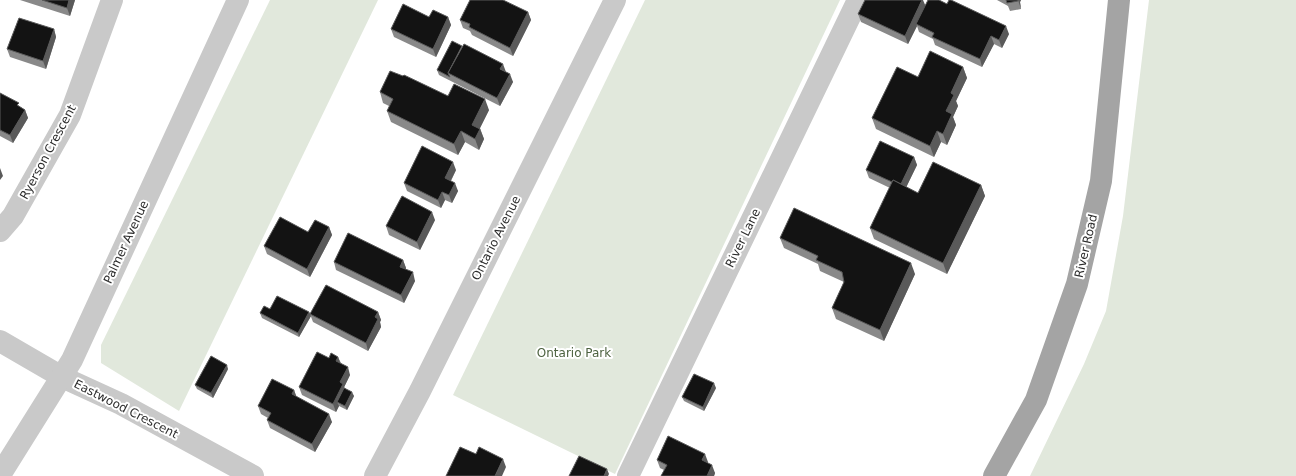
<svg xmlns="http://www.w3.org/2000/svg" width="1296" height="476" font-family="'DejaVu Sans',sans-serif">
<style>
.green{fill:#e1e8dc}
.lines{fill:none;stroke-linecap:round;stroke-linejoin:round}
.minor{stroke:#c9c9c9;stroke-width:22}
.major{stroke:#a4a4a4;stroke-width:22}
.wall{fill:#898989}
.shaded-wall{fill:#5a5a5a}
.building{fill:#131313;stroke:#5a5a5a}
.labels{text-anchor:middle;stroke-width:4;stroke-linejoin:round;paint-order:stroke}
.street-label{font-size:12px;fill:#2c2c2c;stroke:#fff}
.park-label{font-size:12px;fill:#4d6240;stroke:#fff}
</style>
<rect width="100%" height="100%" fill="#fff"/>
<g class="green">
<path d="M 270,0 L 378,0 L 179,411 L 101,363 L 101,345 Z"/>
<path d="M 645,0 L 840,0 L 615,474 L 453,395 Z"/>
<path d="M 1149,0 L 1296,0 L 1296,476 L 1030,476 L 1084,364 L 1106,311 L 1123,216 Z"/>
</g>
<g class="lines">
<g class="minor">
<path d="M 0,231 L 13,216 L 70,115 L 112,0"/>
<path d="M 0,341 L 62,377 L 121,404 L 253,476"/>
<path d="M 0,475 L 72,360 L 238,0"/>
<path d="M 375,476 L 420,391 L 615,0"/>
<path d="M 628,476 L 858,0"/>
</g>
<path class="major" d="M 994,476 L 1036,400 L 1077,284 L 1101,181 L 1119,0"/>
</g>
<g class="wall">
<path d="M 20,0 L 75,0 L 70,16 Z"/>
<path d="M 997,0 L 1021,0 L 1020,2 L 1021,9 L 1010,11 L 1008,6 Z"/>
<path d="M 925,5 L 1009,34 L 1002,48 L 994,44 L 982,67 L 935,45 L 933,39 L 919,32 L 917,26 L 908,44 L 861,22 L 858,14 Z"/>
<path d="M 528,12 L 531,20 L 513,56 L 472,35 L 470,31 L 463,28 L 460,20 Z"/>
<path d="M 429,17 L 448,17 L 451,25 L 436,57 L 394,37 L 391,29 Z"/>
<path d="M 54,29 L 56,37 L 46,69 L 10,57 L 7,49 Z"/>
<path d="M 963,67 L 967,78 L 956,101 L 958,106 L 953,117 L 956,125 L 947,145 L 941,142 L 934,157 L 876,129 L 872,118 L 918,77 Z"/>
<path d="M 437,70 L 506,72 L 513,82 L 500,106 L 439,75 Z"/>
<path d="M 380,92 L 448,96 L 489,110 L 480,128 L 484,139 L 479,150 L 465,142 L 458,155 L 391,122 L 387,111 L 389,106 L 383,103 Z"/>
<path d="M 0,93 L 25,110 L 28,118 L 13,143 L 0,136 Z"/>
<path d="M 914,157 L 917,165 L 906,187 L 918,193 L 981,185 L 985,196 L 947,274 L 874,239 L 870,228 L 890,188 L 869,178 L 866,170 Z"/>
<path d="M 456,170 L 451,181 L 458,191 L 452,203 L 445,200 L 441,208 L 407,191 L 404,183 Z"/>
<path d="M 435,220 L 420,250 L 389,235 L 386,226 Z"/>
<path d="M 329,227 L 332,235 L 310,277 L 267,254 L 264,246 Z"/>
<path d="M 780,238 L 915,274 L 884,341 L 836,319 L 832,308 L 844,282 L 820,271 L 818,264 L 784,248 Z"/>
<path d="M 403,260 L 406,268 L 406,269 L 415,281 L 404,303 L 336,270 L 334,262 Z"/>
<path d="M 270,309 L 309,312 L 311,316 L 299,337 L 262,318 L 260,313 Z"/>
<path d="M 378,312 L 381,320 L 380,322 L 381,327 L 368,351 L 313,322 L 310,314 Z"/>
<path d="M 338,357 L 341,363 L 350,375 L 344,387 L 354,396 L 347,410 L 339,406 L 336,412 L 302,395 L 299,387 L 329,358 Z"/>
<path d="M 228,369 L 213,398 L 197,389 L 195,385 Z"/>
<path d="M 716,388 L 704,411 L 684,401 L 682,397 Z"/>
<path d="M 294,390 L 296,396 L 332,422 L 315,452 L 270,428 L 267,420 L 268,418 L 261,414 L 258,406 Z"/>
<path d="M 657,460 L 708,462 L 707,463 L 715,473 L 714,476 L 661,476 L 664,470 L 660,468 Z"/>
</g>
<g class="shaded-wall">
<path d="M 69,0 L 75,0 L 70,16 L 67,8 Z"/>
<path d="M 922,0 L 923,0 L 926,7 L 916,24 L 917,26 L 908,44 L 905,36 Z"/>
<path d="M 1018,0 L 1021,0 L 1020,2 L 1021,9 Z"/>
<path d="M 528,12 L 531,20 L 513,56 L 510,48 Z"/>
<path d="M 448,17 L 451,25 L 436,57 L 433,49 Z"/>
<path d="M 1006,26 L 1009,34 L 1002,48 L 999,40 Z"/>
<path d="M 54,29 L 56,37 L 46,69 L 43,61 Z"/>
<path d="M 991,36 L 994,44 L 982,67 L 980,59 Z"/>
<path d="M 503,64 L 506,72 L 500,69 Z"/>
<path d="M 963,67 L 967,78 L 956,101 L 958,106 L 953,117 L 956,125 L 947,145 L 943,134 L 946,111 L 951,93 Z"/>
<path d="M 510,74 L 513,82 L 500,106 L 497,98 Z"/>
<path d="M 485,99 L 489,110 L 476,136 L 472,125 Z"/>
<path d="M 25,110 L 28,118 L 13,143 L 10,135 Z"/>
<path d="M 480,129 L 484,139 L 479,150 L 475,139 Z"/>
<path d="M 461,131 L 465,142 L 458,155 L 454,144 Z"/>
<path d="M 937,131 L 941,142 L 934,157 L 930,146 Z"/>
<path d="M 914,157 L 917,165 L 903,194 L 900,186 Z"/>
<path d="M 453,162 L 456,170 L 448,186 L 445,178 Z"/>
<path d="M 0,168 L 3,176 L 0,180 Z"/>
<path d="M 455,183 L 458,191 L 452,203 L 449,195 Z"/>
<path d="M 981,185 L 985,196 L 947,274 L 943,263 Z"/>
<path d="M 442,192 L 445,200 L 441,208 L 438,200 Z"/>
<path d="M 432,212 L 435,220 L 420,250 L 417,242 Z"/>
<path d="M 329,227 L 332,235 L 310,277 L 307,269 Z"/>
<path d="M 403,260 L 406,268 L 403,275 L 400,267 Z"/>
<path d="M 911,263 L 915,274 L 884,341 L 880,330 Z"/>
<path d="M 413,272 L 415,281 L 404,303 L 401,295 Z"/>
<path d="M 309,312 L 311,316 L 299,337 L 298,333 Z"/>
<path d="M 378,312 L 381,320 L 380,322 L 381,327 L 368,351 L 366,343 L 375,317 Z"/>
<path d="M 338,357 L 341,365 L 336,361 Z"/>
<path d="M 227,365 L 228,369 L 213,398 L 211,393 Z"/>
<path d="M 348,367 L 350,375 L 337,402 L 339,406 L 336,412 L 333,404 L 340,382 Z"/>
<path d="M 714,383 L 716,388 L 704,411 L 703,407 Z"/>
<path d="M 294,390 L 297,398 L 292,394 Z"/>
<path d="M 352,392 L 354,396 L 347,410 L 345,406 Z"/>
<path d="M 329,414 L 332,422 L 315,452 L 312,444 Z"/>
<path d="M 705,454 L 708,462 L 705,468 L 702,460 Z"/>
<path d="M 503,459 L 506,467 L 502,476 L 495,476 Z"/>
<path d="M 712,465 L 715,473 L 714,476 L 707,476 Z"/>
<path d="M 607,469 L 609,474 L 608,476 L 604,476 Z"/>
</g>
<g class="building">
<path d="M 42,0 L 69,0 L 67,8 Z"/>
<path d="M 470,0 L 503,0 L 528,12 L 510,48 L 469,27 L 470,24 L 460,20 Z"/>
<path d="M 865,0 L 922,0 L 905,36 L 858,14 Z"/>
<path d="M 928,0 L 939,0 L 947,4 L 949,0 L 951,0 L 1006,26 L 999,40 L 991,36 L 980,59 L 932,37 L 934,33 L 916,24 Z"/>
<path d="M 1006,0 L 1018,0 L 1018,1 L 1007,3 Z"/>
<path d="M 403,4 L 429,17 L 433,10 L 448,17 L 433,49 L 391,29 Z"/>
<path d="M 19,18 L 54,29 L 43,61 L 7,49 Z"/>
<path d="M 452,41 L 462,46 L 448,73 L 450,77 L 437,70 Z"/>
<path d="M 464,44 L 503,64 L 500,69 L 510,74 L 497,98 L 448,73 Z"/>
<path d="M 930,51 L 963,67 L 951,93 L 954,95 L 946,111 L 952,114 L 943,134 L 937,131 L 930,146 L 872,118 L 897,67 L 918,77 Z"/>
<path d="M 390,71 L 403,76 L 404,75 L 448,96 L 454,84 L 485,99 L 472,125 L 480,129 L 475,139 L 461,131 L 454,144 L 387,111 L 393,99 L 380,92 Z"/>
<path d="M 0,93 L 19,103 L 17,105 L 25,110 L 10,135 L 0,130 Z"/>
<path d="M 880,141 L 914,157 L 901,184 L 893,180 L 892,182 L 866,170 Z"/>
<path d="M 422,146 L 453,162 L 445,178 L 455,183 L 449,195 L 442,192 L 438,200 L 404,183 Z"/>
<path d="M 933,162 L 981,185 L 943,263 L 870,228 L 893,180 L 918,193 Z"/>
<path d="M 402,196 L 432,212 L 417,242 L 386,226 Z"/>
<path d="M 794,208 L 911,263 L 880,330 L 832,308 L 844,282 L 842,272 L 816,260 L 818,256 L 780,238 Z"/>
<path d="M 280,217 L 308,232 L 315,220 L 329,227 L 307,269 L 264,246 Z"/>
<path d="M 348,233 L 403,260 L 400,267 L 413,272 L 401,295 L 334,262 Z"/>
<path d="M 326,285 L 378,312 L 375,317 L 378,319 L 366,343 L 310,314 Z"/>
<path d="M 277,296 L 309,312 L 298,333 L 260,313 L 264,306 L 270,309 Z"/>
<path d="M 317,352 L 329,358 L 331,353 L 338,357 L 336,361 L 348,367 L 340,382 L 343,384 L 333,404 L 299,387 Z"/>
<path d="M 211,356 L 227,365 L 211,393 L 195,385 Z"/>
<path d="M 694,374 L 714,383 L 703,407 L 682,397 Z"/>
<path d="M 272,379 L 294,390 L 292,394 L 329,414 L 312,444 L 267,420 L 271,413 L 258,406 Z"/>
<path d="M 344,388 L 352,392 L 345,406 L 337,402 Z"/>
<path d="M 668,436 L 705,454 L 702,460 L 712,465 L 707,476 L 661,476 L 667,465 L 657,460 Z"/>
<path d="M 460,447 L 476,454 L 479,447 L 503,459 L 495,476 L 446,476 Z"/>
<path d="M 579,456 L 607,469 L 604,476 L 569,476 Z"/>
</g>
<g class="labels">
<g class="street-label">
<text transform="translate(48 152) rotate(-62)" y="4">Ryerson Crescent</text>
<text transform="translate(496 238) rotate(-63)" y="4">Ontario Avenue</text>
<text transform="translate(743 238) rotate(-64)" y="4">River Lane</text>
<text transform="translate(126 242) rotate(-65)" y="4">Palmer Avenue</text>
<text transform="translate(1086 246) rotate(-77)" y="4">River Road</text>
<text transform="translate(126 409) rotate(27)" y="4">Eastwood Crescent</text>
</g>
<g class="park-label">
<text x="574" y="357">Ontario Park</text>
</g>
</g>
</svg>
